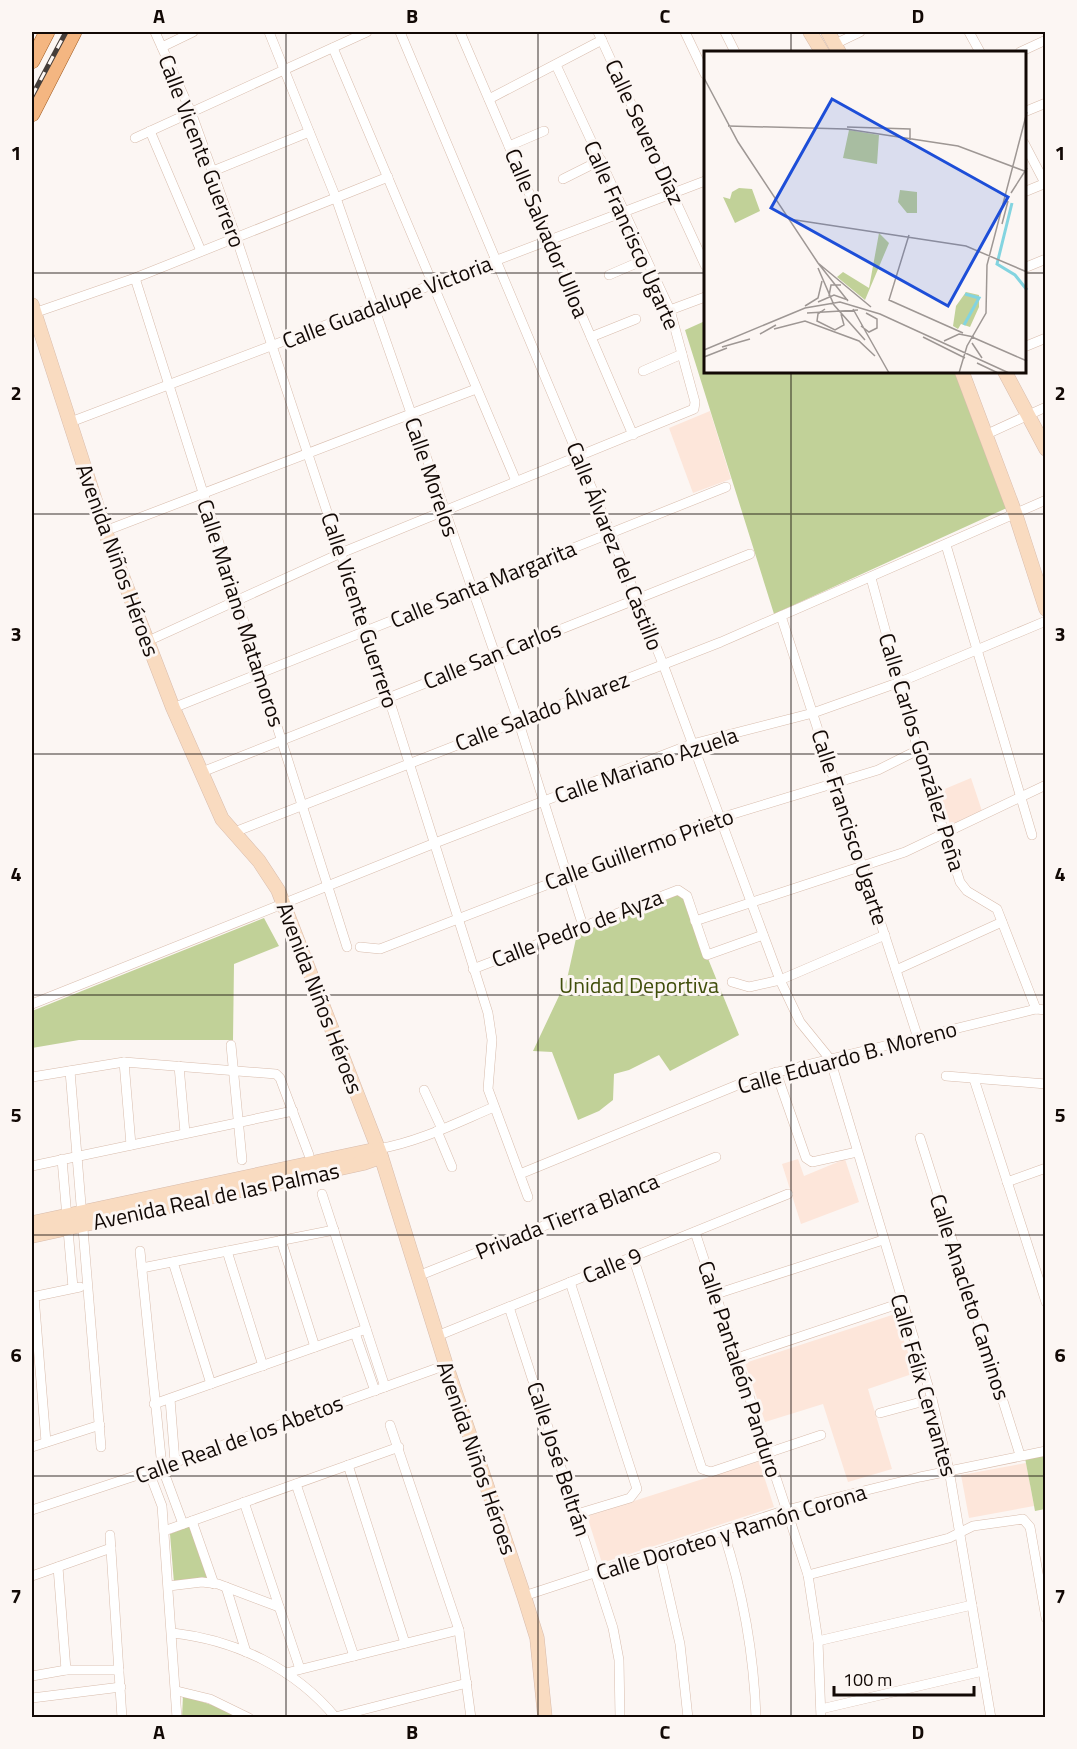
<svg xmlns="http://www.w3.org/2000/svg" width="1077" height="1749" font-family="'Titillium Web',sans-serif">
<style>
.built{fill:#fde6da}
.green{fill:#c1d198}
.lines{fill:none;stroke-linecap:round;stroke-linejoin:round}
.street-casing{stroke:#d8bcac;stroke-width:10}
.secondary-casing{stroke:#d8bcac;stroke-width:15}
.primary-casing{stroke:#a05a1f;stroke-width:16}
.street{stroke:#fff;stroke-width:9}
.secondary{stroke:#f9dbc0;stroke-width:14}
.primary{stroke:#f4b681;stroke-width:15}
.rail-casing{stroke:#453d39;stroke-width:5}
.rail{stroke:#fcf6f3;stroke-width:3;stroke-dasharray:9;stroke-linecap:butt}
.grid{fill:none;stroke:#120905;stroke-width:1.5;stroke-opacity:0.55}
.labels{text-anchor:middle;stroke-width:6;stroke-linejoin:round;paint-order:stroke}
.street-label{font-size:22px;fill:#120905;stroke:#fcf6f3}
.park-label{font-size:22px;fill:#404e0b;stroke:#fcf6f3}
.inset-river{fill:none;stroke:#83d4e0;stroke-width:3}
.inset-road{fill:none;stroke:#9e9794;stroke-width:1.5}
.view{fill:#1d4ed8;fill-opacity:0.15;stroke:#1d4ed8;stroke-width:3}
.inset-edge{fill:none;stroke:#120905;stroke-width:3}
.neatline{fill:none;stroke:#120905;stroke-width:2}
.grid-label{font-size:20px;text-anchor:middle;font-weight:bold;fill:#120905}
</style>
<rect width="100%" height="100%" fill="#fcf6f3"/>
<g class="built">
<path d="M 710,411 L 731,479 L 693,493 L 669,428 Z"/>
<path d="M 971,778 L 982,811 L 950,825 L 940,791 Z"/>
<path d="M 798,1159 L 804,1176 L 845,1159 L 859,1202 L 801,1224 L 782,1164 Z"/>
<path d="M 895,1314 L 915,1373 L 868,1389 L 892,1469 L 848,1482 L 823,1404 L 765,1422 L 745,1363 Z"/>
<path d="M 759,1461 L 774,1507 L 602,1563 L 587,1516 Z"/>
<path d="M 1026,1463 L 1034,1506 L 969,1518 L 961,1475 Z"/>
</g>
<g class="green">
<path d="M 705,321 L 705,372 L 958,372 L 1009,507 L 774,614 L 685,330 Z"/>
<path d="M 681,892 L 739,1035 L 670,1071 L 659,1055 L 629,1070 L 614,1074 L 613,1100 L 599,1111 L 578,1120 L 552,1052 L 533,1051 L 567,979 L 577,934 Z"/>
<path d="M 264,918 L 279,946 L 234,964 L 233,1040 L 79,1040 L 32,1048 L 32,1011 Z"/>
<path d="M 1045,1455 L 1045,1509 L 1035,1511 L 1025,1458 Z"/>
<path d="M 191,1525 L 211,1580 L 174,1583 L 170,1534 Z"/>
<path d="M 183,1695 L 229,1711 L 238,1717 L 182,1718 Z"/>
</g>
<g class="lines">
<g class="street-casing">
<g id="street">
<path d="M 155,32 L 191,112 L 236,237 L 388,696 L 488,1013 L 492,1040 L 488,1089 L 528,1197"/>
<path d="M 269,32 L 336,198 L 518,720 L 583,926"/>
<path d="M 400,32 L 611,534 L 663,664 L 780,980 L 800,1022 L 830,1059 L 932,1399 L 949,1470 L 991,1718"/>
<path d="M 460,32 L 633,435"/>
<path d="M 598,32 L 705,265"/>
<path d="M 685,32 L 705,74"/>
<path d="M 725,32 L 735,52"/>
<path d="M 969,32 L 980,52"/>
<path d="M 835,44 L 860,32"/>
<path d="M 162,47 L 193,32"/>
<path d="M 333,48 L 516,481"/>
<path d="M 1020,52 L 1046,40"/>
<path d="M 489,99 L 602,40"/>
<path d="M 1024,112 L 1046,103"/>
<path d="M 150,131 L 201,251"/>
<path d="M 135,138 L 367,32"/>
<path d="M 1024,143 L 1046,185"/>
<path d="M 509,146 L 544,131"/>
<path d="M 213,171 L 309,132"/>
<path d="M 563,179 L 601,160"/>
<path d="M 1024,192 L 1046,183"/>
<path d="M 1024,268 L 1046,259"/>
<path d="M 609,275 L 646,259"/>
<path d="M 135,278 L 347,947"/>
<path d="M 670,310 L 705,297"/>
<path d="M 34,313 L 135,278 L 388,177"/>
<path d="M 591,337 L 636,319"/>
<path d="M 1024,347 L 1046,338"/>
<path d="M 643,371 L 682,354"/>
<path d="M 68,423 L 705,181"/>
<path d="M 985,435 L 1046,407"/>
<path d="M 105,531 L 476,389"/>
<path d="M 946,545 L 1032,835"/>
<path d="M 871,578 L 918,750 L 960,882 L 967,891 L 997,909 L 1036,1009"/>
<path d="M 781,616 L 918,1038"/>
<path d="M 148,641 L 341,553 L 694,409 L 695,402 L 670,310 L 556,65"/>
<path d="M 173,708 L 726,487"/>
<path d="M 202,772 L 750,554"/>
<path d="M 232,833 L 721,642 L 1046,500"/>
<path d="M 695,921 L 905,852 L 1046,785"/>
<path d="M 360,947 L 380,949 L 720,818 L 878,770 L 918,750"/>
<path d="M 473,969 L 678,890 L 687,896 L 707,955 L 763,935"/>
<path d="M 896,970 L 1002,922"/>
<path d="M 732,982 L 749,987 L 780,980 L 885,935"/>
<path d="M 32,1004 L 435,843 L 692,744 L 813,713 L 900,682 L 1046,621"/>
<path d="M 231,1045 L 242,1160"/>
<path d="M 124,1062 L 131,1145"/>
<path d="M 179,1066 L 185,1133"/>
<path d="M 70,1071 L 101,1447"/>
<path d="M 776,1072 L 806,1158 L 812,1162 L 857,1152"/>
<path d="M 946,1076 L 1046,1084"/>
<path d="M 32,1077 L 124,1062 L 276,1074 L 280,1078 L 309,1155"/>
<path d="M 974,1079 L 1046,1302"/>
<path d="M 424,1090 L 442,1129"/>
<path d="M 437,1131 L 452,1167"/>
<path d="M 920,1138 L 1020,1455"/>
<path d="M 378,1149 C 419,1142 456,1123 494,1107"/>
<path d="M 62,1159 L 73,1288"/>
<path d="M 32,1166 L 293,1111"/>
<path d="M 520,1174 L 757,1077 L 1036,1009 L 1046,1010"/>
<path d="M 1007,1182 L 1046,1168"/>
<path d="M 322,1194 L 385,1387"/>
<path d="M 695,1232 L 808,1575 L 818,1641 L 821,1718"/>
<path d="M 281,1240 L 315,1347"/>
<path d="M 140,1251 L 162,1467 L 183,1524"/>
<path d="M 227,1251 L 263,1366"/>
<path d="M 633,1257 L 702,1469 L 711,1472 L 821,1435"/>
<path d="M 173,1262 L 211,1384"/>
<path d="M 142,1268 L 334,1230"/>
<path d="M 418,1276 L 716,1157"/>
<path d="M 570,1282 L 637,1489 L 630,1498 L 577,1514"/>
<path d="M 716,1294 L 883,1240"/>
<path d="M 34,1296 L 46,1442"/>
<path d="M 32,1297 L 80,1287"/>
<path d="M 509,1307 L 613,1628 L 619,1660 L 620,1718"/>
<path d="M 355,1333 L 375,1391"/>
<path d="M 437,1336 L 788,1194"/>
<path d="M 737,1358 L 901,1303"/>
<path d="M 170,1399 L 175,1462"/>
<path d="M 154,1404 L 366,1329"/>
<path d="M 880,1413 L 932,1399"/>
<path d="M 390,1425 L 459,1630 L 471,1718"/>
<path d="M 32,1447 L 100,1425"/>
<path d="M 348,1465 L 405,1643"/>
<path d="M 149,1472 L 162,1506 L 177,1718"/>
<path d="M 296,1484 L 354,1656"/>
<path d="M 244,1502 L 300,1669"/>
<path d="M 32,1510 L 162,1467 L 446,1365"/>
<path d="M 192,1521 L 214,1584"/>
<path d="M 164,1531 L 399,1447"/>
<path d="M 723,1531 C 743,1592 754,1653 756,1718"/>
<path d="M 110,1535 L 122,1718"/>
<path d="M 659,1552 L 680,1644 L 688,1718"/>
<path d="M 58,1567 L 66,1670"/>
<path d="M 808,1575 L 949,1538 L 973,1526 L 1023,1519 L 1030,1527 L 1046,1618"/>
<path d="M 32,1576 L 111,1548"/>
<path d="M 169,1586 L 202,1582 L 218,1584 L 279,1607"/>
<path d="M 226,1587 L 246,1652"/>
<path d="M 524,1596 L 786,1510 L 920,1477 L 1046,1451"/>
<path d="M 173,1633 C 235,1640 295,1668 336,1718"/>
<path d="M 818,1641 L 972,1605"/>
<path d="M 286,1673 L 459,1630"/>
<path d="M 32,1676 L 66,1670 L 119,1670"/>
<path d="M 177,1691 L 210,1699 L 249,1718"/>
<path d="M 32,1698 L 121,1687"/>
<path d="M 821,1709 L 983,1671"/>
<path d="M 335,1717 L 467,1683"/>
</g>
</g>
<g class="secondary-casing">
<g id="secondary">
<path d="M 810,32 L 822,52"/>
<path d="M 828,32 L 839,52"/>
<path d="M 32,305 L 105,531 L 173,708 L 222,819 L 259,861 L 278,890 L 381,1156 L 446,1365 L 524,1596 L 537,1638 L 545,1718"/>
<path d="M 962,372 L 1015,513 L 1046,609"/>
<path d="M 1005,372 L 1046,449"/>
<path d="M 32,1223 L 378,1149"/>
<path d="M 32,1236 L 364,1163 L 381,1157"/>
</g>
</g>
<g class="primary-casing">
<g id="primary">
<path d="M 32,61 L 47,32"/>
<path d="M 32,114 L 74,32"/>
</g>
</g>
<use href="#street" class="street"/>
<use href="#secondary" class="secondary"/>
<use href="#primary" class="primary"/>
<g class="rail-casing">
<path id="rail" d="M 32,96 L 66,32"/>
</g>
<use href="#rail" class="rail"/>
</g>
<path class="grid" d="M 286,32 L 286,1718M 538,32 L 538,1718M 791,32 L 791,52M 32,273 L 705,273M 1024,273 L 1046,273M 791,372 L 791,1718M 32,514 L 1046,514M 32,754 L 1046,754M 32,995 L 1046,995M 32,1235 L 1046,1235M 32,1476 L 1046,1476"/>
<g class="labels">
<g class="street-label">
<text transform="translate(645 132) rotate(65)" y="8">Calle Severo Díaz</text>
<text transform="translate(202 151) rotate(69)" y="8">Calle Vicente Guerrero</text>
<text transform="translate(547 233) rotate(67)" y="8">Calle Salvador Ulloa</text>
<text transform="translate(632 235) rotate(66)" y="8">Calle Francisco Ugarte</text>
<text transform="translate(387 302) rotate(-21)" y="8">Calle Guadalupe Victoria</text>
<text transform="translate(432 477) rotate(71)" y="8">Calle Morelos</text>
<text transform="translate(615 546) rotate(68)" y="8">Calle Álvarez del Castillo</text>
<text transform="translate(118 560) rotate(70)" y="8">Avenida Niños Héroes</text>
<text transform="translate(483 584) rotate(-22)" y="8">Calle Santa Margarita</text>
<text transform="translate(360 610) rotate(72)" y="8">Calle Vicente Guerrero</text>
<text transform="translate(241 613) rotate(72)" y="8">Calle Mariano Matamoros</text>
<text transform="translate(492 655) rotate(-22)" y="8">Calle San Carlos</text>
<text transform="translate(542 711) rotate(-21)" y="8">Calle Salado Álvarez</text>
<text transform="translate(922 752) rotate(73)" y="8">Calle Carlos González Peña</text>
<text transform="translate(646 765) rotate(-19)" y="8">Calle Mariano Azuela</text>
<text transform="translate(850 827) rotate(72)" y="8">Calle Francisco Ugarte</text>
<text transform="translate(639 849) rotate(-20)" y="8">Calle Guillermo Prieto</text>
<text transform="translate(577 928) rotate(-21)" y="8">Calle Pedro de Ayza</text>
<text transform="translate(320 998) rotate(69)" y="8">Avenida Niños Héroes</text>
<text transform="translate(847 1057) rotate(-15)" y="8">Calle Eduardo B. Moreno</text>
<text transform="translate(216 1196) rotate(-12)" y="8">Avenida Real de las Palmas</text>
<text transform="translate(567 1216) rotate(-22)" y="8">Privada Tierra Blanca</text>
<text transform="translate(612 1265) rotate(-22)" y="8">Calle 9</text>
<text transform="translate(970 1297) rotate(72)" y="8">Calle Anacleto Caminos</text>
<text transform="translate(740 1369) rotate(72)" y="8">Calle Pantaleón Panduro</text>
<text transform="translate(924 1385) rotate(74)" y="8">Calle Félix Cervantes</text>
<text transform="translate(239 1439) rotate(-20)" y="8">Calle Real de los Abetos</text>
<text transform="translate(477 1458) rotate(71)" y="8">Avenida Niños Héroes</text>
<text transform="translate(559 1459) rotate(72)" y="8">Calle José Beltrán</text>
<text transform="translate(731 1532) rotate(-17)" y="8">Calle Doroteo y Ramón Corona</text>
</g>
<g class="park-label">
<text x="639" y="993">Unidad Deportiva</text>
</g>
</g>
<g transform="translate(704 51)">
<rect width="322" height="322" fill="#fcf6f3"/>
<path d="M 145,79 L 175,84 L 173,113 L 139,107 ZM 35,137 L 48,138 L 56,160 L 31,172 L 19,146 L 26,148 L 28,141 ZM 196,139 L 213,141 L 213,162 L 203,162 L 194,151 ZM 175,182 L 185,192 L 161,249 L 133,226 L 139,221 L 165,237 ZM 262,241 L 275,244 L 275,256 L 266,276 L 257,273 L 254,278 L 249,275 L 252,255 Z" fill="#c1d198"/>
<path class="inset-river" d="M 308,152 L 293,213 L 311,224 L 323,239M 260,274 L 275,247 L 261,243"/>
<path class="inset-road" d="M 0,27 L 34,91 L 114,212 L 144,250M 24,75 L 142,78 L 254,95 L 323,121M 143,76 L 206,78 L 206,89M 307,142 L 323,117M 85,168 L 262,195 L 323,221M 298,173 L 304,150M 205,184 L 185,249 L 259,282M 114,212 L 167,256M 114,217 L 130,254 L 161,289M 125,245 L 127,234 L 137,234M 114,251 L 130,244 L 144,249M 101,255 L 114,247 L 118,230M 121,258 L 114,263 L 113,270 L 131,279 L 140,274 L 137,263M 149,258 L 185,322M 103,262 L 154,259M 157,275 L 165,281 L 173,277 L 173,268 L 162,262M 70,278 L 101,270 L 155,290 L 171,305M 56,283 L 72,274M 219,286 L 261,307M 268,286 L 323,310M 240,290 L 255,283 L 270,286M 268,292 L 278,307M 18,296 L 46,288M 0,299 L 101,257 L 136,251 L 176,263 L 305,322M 0,306 L 23,297M 273,312 L 294,322M 255,322 L 263,295 L 282,262 L 283,214 L 323,61"/>
<path class="view" d="M 128,48 L 304,146 L 244,255 L 67,157 Z"/>
<rect width="322" height="322" class="inset-edge"/>
</g>
<rect width="1077" height="1749" fill="none" stroke="#fcf6f3" stroke-width="66"/>
<path d="M834 1686v9h140v-9" fill="none" stroke="#120905" stroke-width="3"/>
<text x="843" y="1686" font-size="18" fill="#120905" stroke="#fcf6f3" stroke-width="4.5" paint-order="stroke">100 m</text>
<rect x="33" y="33" width="1011" height="1683" class="neatline"/>
<g class="grid-label">
<text x="159" y="23">A</text>
<text x="412" y="23">B</text>
<text x="665" y="23">C</text>
<text x="918" y="23">D</text>
<text x="16" y="160">1</text>
<text x="1060" y="160">1</text>
<text x="16" y="400">2</text>
<text x="1060" y="400">2</text>
<text x="16" y="641">3</text>
<text x="1060" y="641">3</text>
<text x="16" y="881">4</text>
<text x="1060" y="881">4</text>
<text x="16" y="1122">5</text>
<text x="1060" y="1122">5</text>
<text x="16" y="1362">6</text>
<text x="1060" y="1362">6</text>
<text x="16" y="1603">7</text>
<text x="1060" y="1603">7</text>
<text x="159" y="1739">A</text>
<text x="412" y="1739">B</text>
<text x="665" y="1739">C</text>
<text x="918" y="1739">D</text>
</g>
</svg>
